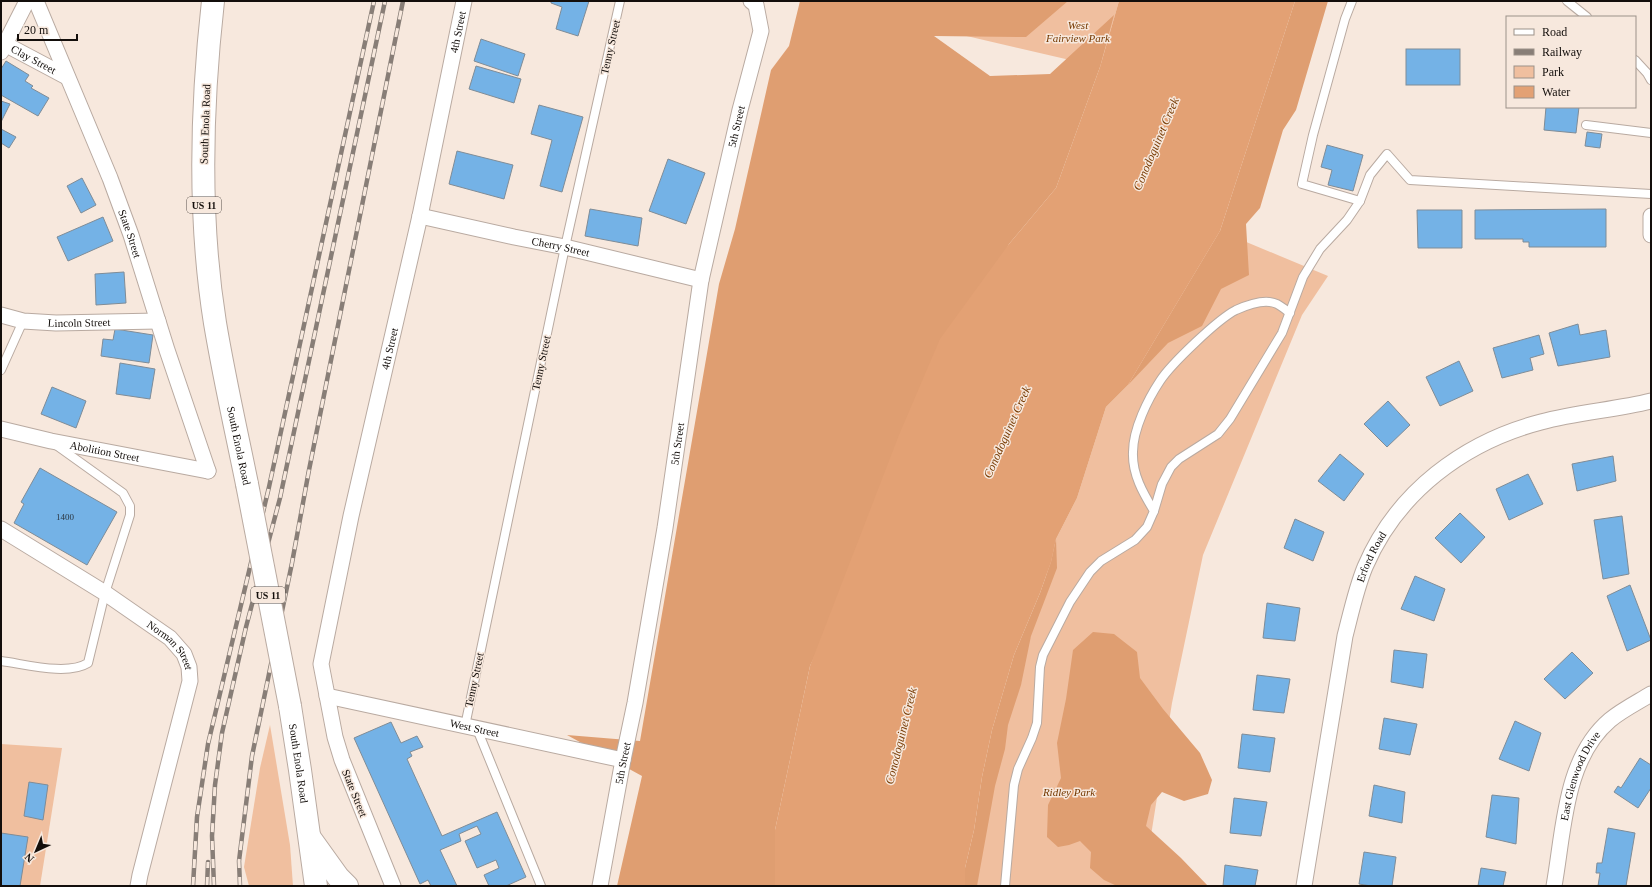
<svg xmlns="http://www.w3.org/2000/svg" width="1652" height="887" font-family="'Times New Roman',serif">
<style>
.green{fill:#f0bf9f}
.forest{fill:#df9e71}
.water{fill:#e3a174}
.building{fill:#74b2e6;stroke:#7f8c97}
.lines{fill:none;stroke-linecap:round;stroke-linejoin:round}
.lane-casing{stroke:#b9aaa1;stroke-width:10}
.street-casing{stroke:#b9aaa1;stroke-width:17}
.secondary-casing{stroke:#b9aaa1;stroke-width:24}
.primary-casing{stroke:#b9aaa1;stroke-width:24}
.lane{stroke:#fff;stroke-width:8}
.street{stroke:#fff;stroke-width:15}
.secondary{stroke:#fff;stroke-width:22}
.primary{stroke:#fff;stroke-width:22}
.rail-casing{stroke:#887e77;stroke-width:4.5}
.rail{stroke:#f7e8dd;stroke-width:3;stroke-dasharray:9;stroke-linecap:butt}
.primary-bridge-casing{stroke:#b9aaa1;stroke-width:24;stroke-linecap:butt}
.primary-bridge{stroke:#fff;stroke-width:22}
.labels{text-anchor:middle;stroke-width:3;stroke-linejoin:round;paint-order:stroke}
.number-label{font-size:9px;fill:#2b3742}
.shield{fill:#f7e8dd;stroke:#574f4a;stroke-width:1}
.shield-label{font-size:10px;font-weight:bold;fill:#130e0b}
.park-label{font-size:11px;font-style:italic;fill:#753900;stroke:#f7e8dd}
.street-label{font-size:11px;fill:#130e0b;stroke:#f7e8dd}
.water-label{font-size:12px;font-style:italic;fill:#783c04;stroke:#f7e8dd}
</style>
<rect width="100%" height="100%" fill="#f7e8dd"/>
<g class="green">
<path d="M 817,1 L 1119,1 L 1100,67 Z"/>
<path d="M 1220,231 L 1328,276 L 1302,315 L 1203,555 L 1172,703 L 1143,886 L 965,886 L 1056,539 L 1077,498 L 1106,407 L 1128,385 Z"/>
<path d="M 270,725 L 290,845 L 293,886 L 249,886 L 244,867 L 260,768 Z"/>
<path d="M 1,744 L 62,748 L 40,886 L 1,886 Z"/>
</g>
<g class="forest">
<path d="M 800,1 L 1068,1 L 1026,37 L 934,36 L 990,76 L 1050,74 L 1114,15 L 1100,67 L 1056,188 L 1009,244 L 810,666 L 775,830 L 775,886 L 617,886 L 642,776 L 567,735 L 640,741 L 719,284 L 735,229 L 771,70 L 789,46 Z"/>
<path d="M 1295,1 L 1328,1 L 1296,110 L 1283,130 L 1260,208 L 1246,224 L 1249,275 L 1221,289 L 1202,326 L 1168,343 L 1128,385 L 1220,231 Z"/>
<path d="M 1056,539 L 1057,568 L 1031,636 L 1021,685 L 1008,725 L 1005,749 L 995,786 L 977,886 L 965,886 L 965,868 L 974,830 L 982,777 L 992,730 L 1014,655 L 1040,593 L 1051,562 Z"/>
<path d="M 1093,632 L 1114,634 L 1137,652 L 1140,678 L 1163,709 L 1200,753 L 1212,780 L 1208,794 L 1184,801 L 1162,792 L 1151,805 L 1146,826 L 1181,858 L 1208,886 L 1117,886 L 1104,880 L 1090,868 L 1091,852 L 1080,841 L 1069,845 L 1058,847 L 1047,837 L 1048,805 L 1061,778 L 1057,743 L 1066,699 L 1073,650 Z"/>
</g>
<path class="water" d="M 1119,1 L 1295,1 L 1220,231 L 1128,385 L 1106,407 L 1077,498 L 1056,539 L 1051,562 L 1040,593 L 1014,655 L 992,730 L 982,777 L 974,830 L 965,868 L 965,886 L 775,886 L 775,830 L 810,666 L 899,435 L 940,339 L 1009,244 L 1056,188 L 1100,67 Z"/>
<g class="building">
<path d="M 551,1 L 589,1 L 578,36 L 556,29 L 562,7 L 551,3 Z"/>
<path d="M 481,39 L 525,54 L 518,76 L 474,61 Z"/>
<rect x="1406" y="49" width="54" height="36"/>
<path d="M 6,61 L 29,75 L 25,81 L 33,86 L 31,88 L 49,98 L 38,116 L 1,95 L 1,69 Z"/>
<path d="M 476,66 L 521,79 L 514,103 L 469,89 Z"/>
<path d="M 1,101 L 10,104 L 1,122 Z"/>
<path d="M 539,105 L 583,117 L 562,192 L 540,186 L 552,140 L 531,134 Z"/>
<path d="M 1546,107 L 1579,107 L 1576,133 L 1544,130 Z"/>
<path d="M 1,129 L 16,137 L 9,148 L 1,143 Z"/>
<path d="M 1587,132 L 1602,134 L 1600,148 L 1585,146 Z"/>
<path d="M 1327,145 L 1363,155 L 1353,191 L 1328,185 L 1332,170 L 1321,167 Z"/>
<path d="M 457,151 L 513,165 L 504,199 L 449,184 Z"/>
<path d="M 668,159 L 705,173 L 686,224 L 649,211 Z"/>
<path d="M 82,178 L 96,205 L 81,213 L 67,186 Z"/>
<path d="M 590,209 L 642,218 L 638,246 L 585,236 Z"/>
<path d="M 1606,209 L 1606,247 L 1529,247 L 1529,242 L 1523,242 L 1523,239 L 1475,239 L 1475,210 Z"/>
<path d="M 1417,210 L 1462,210 L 1462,248 L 1418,248 Z"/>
<path d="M 103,217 L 113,241 L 68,261 L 57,237 Z"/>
<path d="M 124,272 L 126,303 L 96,305 L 95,274 Z"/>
<path d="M 1578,324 L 1580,335 L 1606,330 L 1610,357 L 1558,366 L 1549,333 Z"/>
<path d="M 115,329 L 153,335 L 149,363 L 101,356 L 103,339 L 113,340 Z"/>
<path d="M 1539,335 L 1544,354 L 1530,358 L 1533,370 L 1502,378 L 1493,348 Z"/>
<path d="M 1459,361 L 1473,391 L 1440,406 L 1426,377 Z"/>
<path d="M 120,363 L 155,369 L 150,399 L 116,394 Z"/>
<path d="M 52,387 L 86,401 L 76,428 L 41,414 Z"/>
<path d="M 1388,401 L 1410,425 L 1387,447 L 1364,424 Z"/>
<path d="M 1340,454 L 1364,474 L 1344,501 L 1318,481 Z"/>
<path d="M 1613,456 L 1616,481 L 1577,491 L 1572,464 Z"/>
<path d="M 40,468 L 117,512 L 87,565 L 14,523 L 24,504 L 21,502 Z"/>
<path d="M 1528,474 L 1543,504 L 1509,520 L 1496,489 Z"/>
<path d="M 1460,513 L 1485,537 L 1461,563 L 1435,538 Z"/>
<path d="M 1622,516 L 1629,574 L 1603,579 L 1594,520 Z"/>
<path d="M 1295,519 L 1324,532 L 1313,561 L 1284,548 Z"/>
<path d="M 1415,576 L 1445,589 L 1434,621 L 1401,609 Z"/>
<path d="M 1630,585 L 1651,640 L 1627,651 L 1607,596 Z"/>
<path d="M 1267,603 L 1300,608 L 1295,641 L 1263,638 Z"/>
<path d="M 1394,650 L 1427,654 L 1423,688 L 1391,682 Z"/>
<path d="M 1572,652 L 1593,673 L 1565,699 L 1544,679 Z"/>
<path d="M 1257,675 L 1290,679 L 1284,713 L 1253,710 Z"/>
<path d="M 1384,718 L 1417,724 L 1410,755 L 1379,749 Z"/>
<path d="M 1515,721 L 1541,733 L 1529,771 L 1499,759 Z"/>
<path d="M 391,722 L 401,743 L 417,736 L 423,747 L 410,752 L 412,756 L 407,759 L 442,836 L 497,812 L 526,877 L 506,886 L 489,886 L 484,875 L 499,868 L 496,860 L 477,868 L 465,841 L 481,834 L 477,826 L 459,834 L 461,841 L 440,850 L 457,886 L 431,886 L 428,880 L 420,884 L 354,738 Z"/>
<path d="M 1242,734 L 1275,738 L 1270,772 L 1238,768 Z"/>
<path d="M 1640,758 L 1651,765 L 1651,788 L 1638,808 L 1614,792 L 1618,786 L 1621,788 Z"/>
<path d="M 29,782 L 48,785 L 43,820 L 24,816 Z"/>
<path d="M 1374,785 L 1405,792 L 1402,823 L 1369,816 Z"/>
<path d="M 1492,795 L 1519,798 L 1516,844 L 1486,837 Z"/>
<path d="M 1234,798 L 1267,802 L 1261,836 L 1230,833 Z"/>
<path d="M 1608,828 L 1635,833 L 1626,886 L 1598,886 L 1600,873 L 1596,873 L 1597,863 L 1602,863 Z"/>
<path d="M 1,833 L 28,837 L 20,886 L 1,886 Z"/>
<path d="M 1364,852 L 1396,857 L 1392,886 L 1371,886 L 1359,884 Z"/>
<path d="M 1225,865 L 1258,870 L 1255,886 L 1223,886 Z"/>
<path d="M 1481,868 L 1506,872 L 1503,886 L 1478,886 Z"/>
</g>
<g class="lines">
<g class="lane-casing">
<g id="lane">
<path d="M 1352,1 L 1345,19 L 1313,135 L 1302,184 L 1360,201"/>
<path d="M 1567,1 L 1587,17"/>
<path d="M 1635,60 L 1647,73 L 1651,80"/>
<path d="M 1586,125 L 1651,133"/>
<path d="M 1,370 L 23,321"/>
<path d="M 1154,511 L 1162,484 L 1171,467 L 1179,459 L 1218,434 L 1230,419 L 1282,333 L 1303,277 L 1320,249 L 1347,220 L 1360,201 L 1370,175 L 1387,154 L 1410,180 L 1651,194"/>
<path d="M 1,661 C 25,664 67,676 88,663 L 105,593 L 130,515 L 130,506 L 123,493 L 56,445"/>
<path d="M 465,726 L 565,247 L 620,1"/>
<path d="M 477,729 L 541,886"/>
<path d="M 1005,886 L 1014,785 L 1018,769 L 1032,738 L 1037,723 L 1040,667 L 1043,655 L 1070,602 L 1090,572 L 1101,561 L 1135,540 L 1147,527 L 1154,511 C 1143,493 1132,474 1133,452 C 1133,429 1148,399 1160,381 C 1171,364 1218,319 1236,310 C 1247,305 1265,298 1277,304 C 1281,306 1286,310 1290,313"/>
</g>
</g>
<g class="street-casing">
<g id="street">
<path id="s1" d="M 36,1 L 110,178 L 131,235 L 167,350 L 208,471"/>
<path id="s2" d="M 1,42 L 67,77"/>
<path d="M 1,52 L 27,1"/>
<path id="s3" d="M 420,216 L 514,237 L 565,247 L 701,280"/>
<path d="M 1651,216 L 1651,235"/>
<path id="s4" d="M 1,315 L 23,321 L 56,323 L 158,321"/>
<path id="s5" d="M 1,429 L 51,441 L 208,471"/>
<path id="s6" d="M 1,529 L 105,593 L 170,638 L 184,654 L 189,667 L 190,681 L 140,875 L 138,886"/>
<path id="s7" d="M 327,696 L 623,760"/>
<path id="s8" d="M 393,886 L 342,760 L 335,737 L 321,664 L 351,516 L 420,216 L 464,1"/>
<path id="s9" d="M 600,886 L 623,760 L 635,703 L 665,528 L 701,280 L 740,110 L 761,31 L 756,5 L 751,1"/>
<path id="s10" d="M 1304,886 L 1345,636 C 1351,613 1356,589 1365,567 C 1397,492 1464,442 1541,422 C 1577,412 1615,410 1651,401"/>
<path id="s11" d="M 1554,886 C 1564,831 1564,759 1610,720 C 1622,710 1638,702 1651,694"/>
</g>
</g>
<g class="secondary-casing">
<path id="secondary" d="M 310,838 L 338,877 L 347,886"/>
</g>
<g class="primary-casing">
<g id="primary">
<path id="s12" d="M 213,1 C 201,108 198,217 215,323 C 224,377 236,430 247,484"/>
<path id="s13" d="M 290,706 L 300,770 L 316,886"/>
</g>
</g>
<use href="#lane" class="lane"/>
<use href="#street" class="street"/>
<use href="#secondary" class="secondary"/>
<use href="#primary" class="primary"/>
<g class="rail-casing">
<g id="rail">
<path d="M 193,886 L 197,817 L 208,744 L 269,487 L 374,1"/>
<path d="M 207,886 L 208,862"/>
<path d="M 214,886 L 212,836 L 215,785 L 222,733 L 246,627 L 280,498 L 385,1"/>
<path d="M 240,886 L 239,861 L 252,756 L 292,563 L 309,470 L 403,1"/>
</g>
</g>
<use href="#rail" class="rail"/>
<g class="primary-bridge-casing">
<path id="primary-bridge" d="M 247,484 L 290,706"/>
</g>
<use href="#primary-bridge" class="primary-bridge"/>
</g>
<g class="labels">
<g class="number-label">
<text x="65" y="520">1400</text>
</g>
<g class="shield">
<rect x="187" y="197" width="34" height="16" rx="3"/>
<rect x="251" y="587" width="34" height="16" rx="3"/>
</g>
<g class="shield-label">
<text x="204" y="209">US 11</text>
<text x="268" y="599">US 11</text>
</g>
<g class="park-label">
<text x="1078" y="29">West<tspan x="1078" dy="13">Fairview Park</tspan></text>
<text x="1069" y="796">Ridley Park</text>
</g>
<g class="street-label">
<text dy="4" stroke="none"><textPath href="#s8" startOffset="881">4th Street</textPath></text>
<text transform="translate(610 47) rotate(-77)" y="4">Tenny Street</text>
<text dy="4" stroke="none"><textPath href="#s2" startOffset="37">Clay Street</textPath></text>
<text transform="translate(205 124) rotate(-88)" y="4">South Enola Road</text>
<text dy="4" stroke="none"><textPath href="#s9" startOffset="772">5th Street</textPath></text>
<text dy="4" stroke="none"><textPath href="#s1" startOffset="251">State Street</textPath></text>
<text dy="4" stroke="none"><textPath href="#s3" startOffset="144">Cherry Street</textPath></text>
<text dy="4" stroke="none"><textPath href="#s4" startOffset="79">Lincoln Street</textPath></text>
<text dy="4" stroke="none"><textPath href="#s8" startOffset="557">4th Street</textPath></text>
<text transform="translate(541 363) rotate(-78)" y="4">Tenny Street</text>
<text dy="4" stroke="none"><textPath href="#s9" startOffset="449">5th Street</textPath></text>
<text dy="4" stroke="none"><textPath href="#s12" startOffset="448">South Enola Road</textPath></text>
<text dy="4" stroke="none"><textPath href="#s5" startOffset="106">Abolition Street</textPath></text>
<text dy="4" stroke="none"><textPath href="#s10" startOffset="337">Erford Road</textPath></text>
<text dy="4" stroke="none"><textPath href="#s6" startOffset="207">Norman Street</textPath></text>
<text transform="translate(474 680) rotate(-78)" y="4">Tenny Street</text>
<text dy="4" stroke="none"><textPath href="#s7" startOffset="151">West Street</textPath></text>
<text dy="4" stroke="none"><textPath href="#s9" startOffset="125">5th Street</textPath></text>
<text dy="4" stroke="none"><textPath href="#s13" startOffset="58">South Enola Road</textPath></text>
<text dy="4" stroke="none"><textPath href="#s11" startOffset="114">East Glenwood Drive</textPath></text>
<text transform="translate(355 793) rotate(68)" y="4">State Street</text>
</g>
<g class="water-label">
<text transform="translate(1156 144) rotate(-67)" y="4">Conodoguinet Creek</text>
<text transform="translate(1007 432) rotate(-66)" y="4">Conodoguinet Creek</text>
<text transform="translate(901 736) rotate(-76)" y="4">Conodoguinet Creek</text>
</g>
</g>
<rect width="1652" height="887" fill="none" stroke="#130e0b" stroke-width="4"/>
<rect x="1506" y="16" width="130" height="92" fill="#f7e8dd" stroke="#9c9189"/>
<rect x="1514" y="29" width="20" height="6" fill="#ffffff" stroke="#9c9189"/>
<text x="1542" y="36" font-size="12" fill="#130e0b">Road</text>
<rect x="1514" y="49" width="20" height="6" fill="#887e77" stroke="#9c9189"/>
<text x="1542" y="56" font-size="12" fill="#130e0b">Railway</text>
<rect x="1514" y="66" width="20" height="12" fill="#f0bf9f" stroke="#9c9189"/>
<text x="1542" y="76" font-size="12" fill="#130e0b">Park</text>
<rect x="1514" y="86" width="20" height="12" fill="#e3a174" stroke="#9c9189"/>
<text x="1542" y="96" font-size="12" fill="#130e0b">Water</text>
<g transform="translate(36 851) rotate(224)" stroke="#f7e8dd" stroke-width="3" paint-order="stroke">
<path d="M0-3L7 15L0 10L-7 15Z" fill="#130e0b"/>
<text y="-6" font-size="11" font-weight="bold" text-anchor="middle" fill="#130e0b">N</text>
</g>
<path d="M18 34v6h59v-6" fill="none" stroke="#130e0b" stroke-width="2"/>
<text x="24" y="34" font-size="12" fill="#130e0b" stroke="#f7e8dd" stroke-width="3" paint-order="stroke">20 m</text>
</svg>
